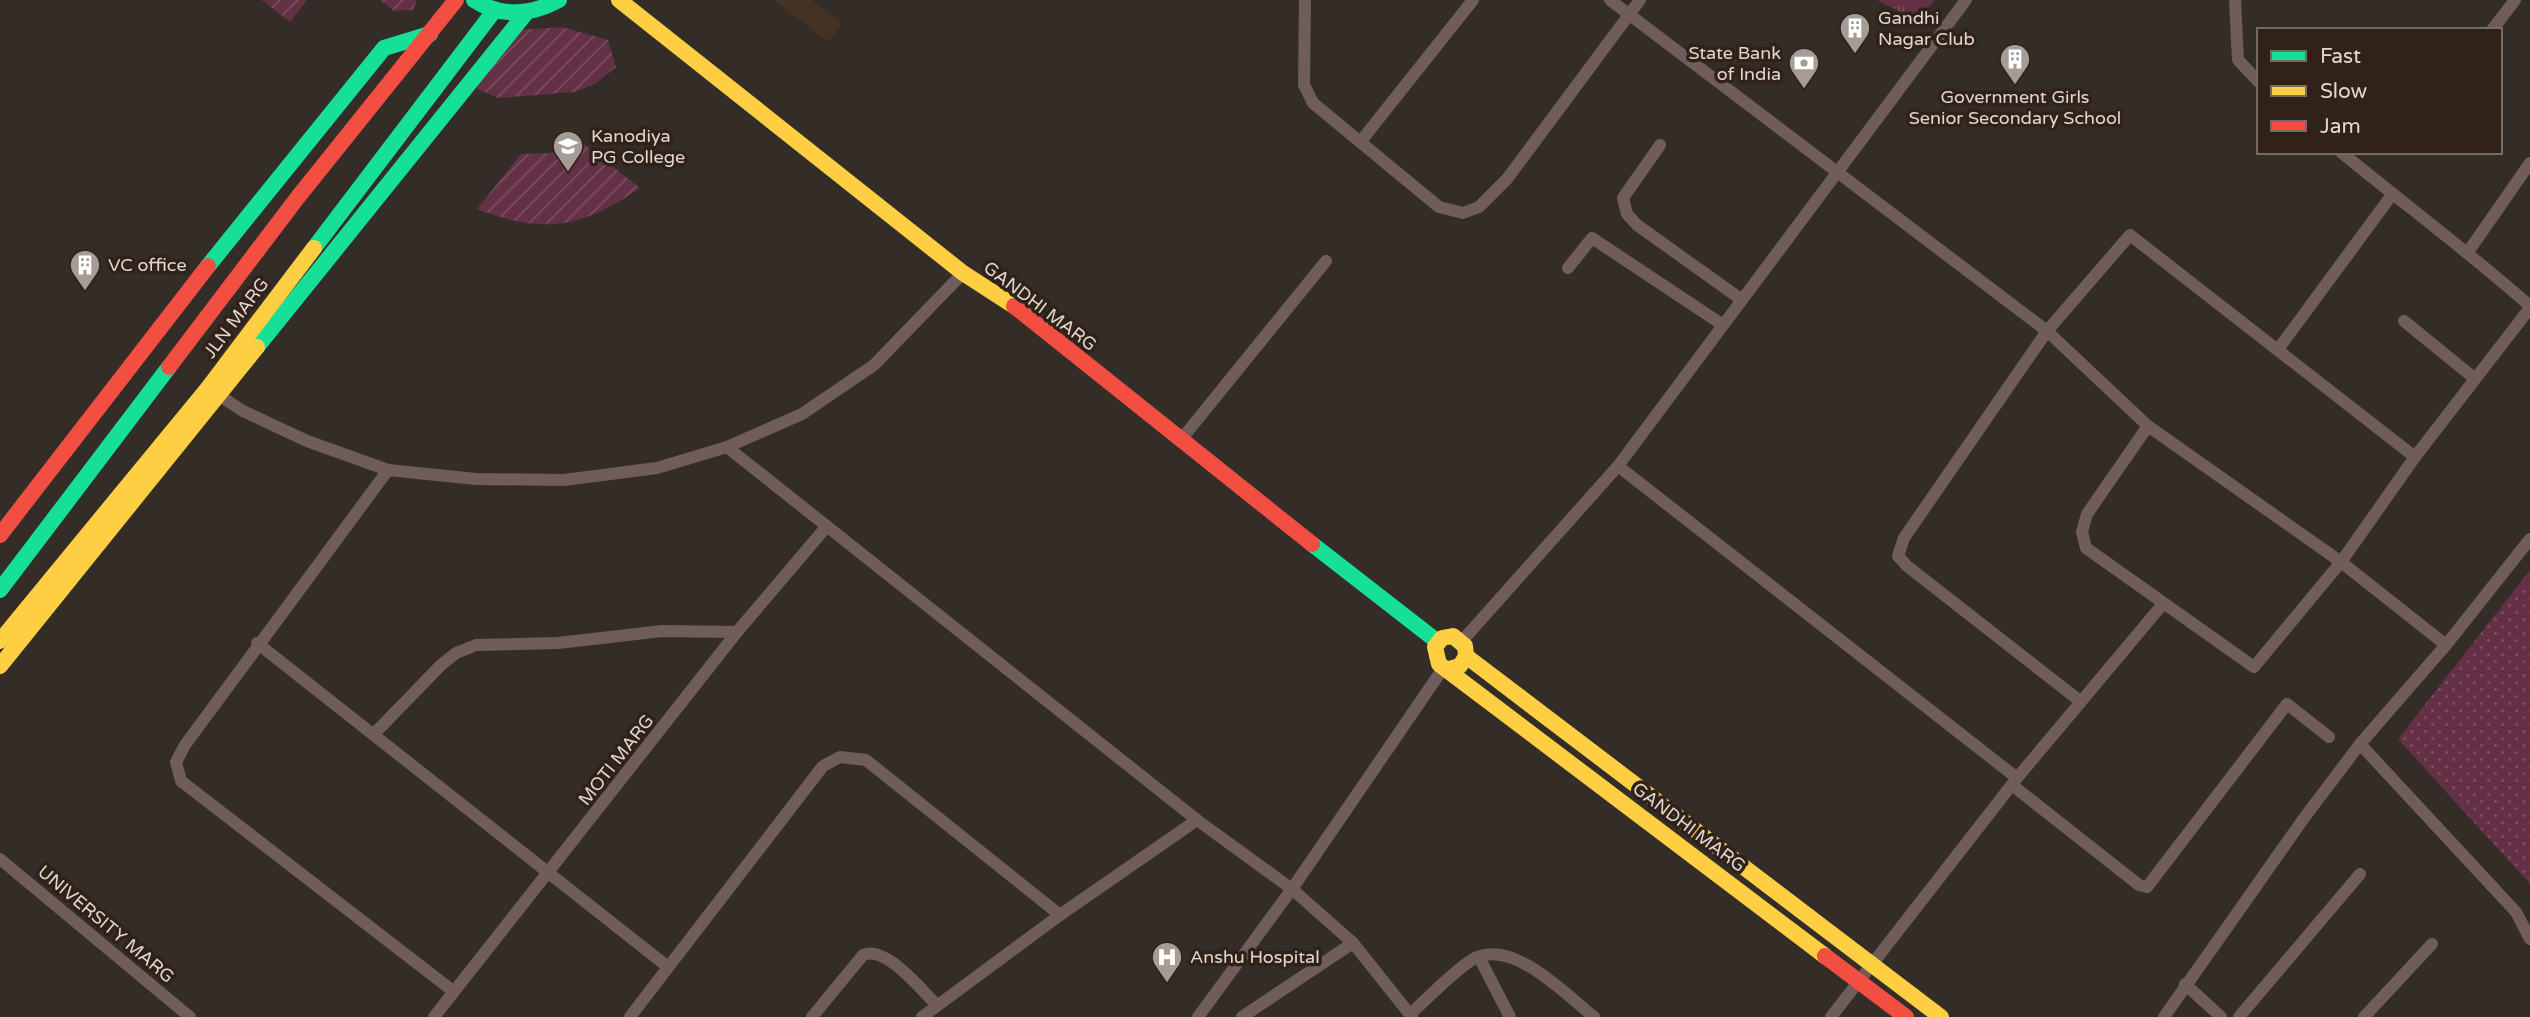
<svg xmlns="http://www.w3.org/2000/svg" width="2530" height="1017" font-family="'Varela Round',sans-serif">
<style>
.built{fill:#443224}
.grass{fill:url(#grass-tufts)}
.park{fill:url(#park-dots)}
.garden{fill:url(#garden-furrows)}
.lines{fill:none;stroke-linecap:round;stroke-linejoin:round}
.street{stroke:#705d5b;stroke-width:12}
.fast{stroke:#16e098;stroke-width:16}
.slow{stroke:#ffcf43;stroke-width:16}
.jam{stroke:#f24e42;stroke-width:16}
.labels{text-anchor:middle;stroke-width:7;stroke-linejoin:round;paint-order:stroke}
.poi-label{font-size:18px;fill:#e1d7d0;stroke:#302218;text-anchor:start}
.street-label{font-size:18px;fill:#e1d7d0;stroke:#302218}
</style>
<defs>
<pattern id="grass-tufts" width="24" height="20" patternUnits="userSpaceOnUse" patternTransform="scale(1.75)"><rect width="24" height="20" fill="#643045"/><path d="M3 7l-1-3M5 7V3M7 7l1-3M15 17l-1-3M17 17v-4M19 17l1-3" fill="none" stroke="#7a4d5f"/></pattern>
<pattern id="park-dots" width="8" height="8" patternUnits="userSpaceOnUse" patternTransform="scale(1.75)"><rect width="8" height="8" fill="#643045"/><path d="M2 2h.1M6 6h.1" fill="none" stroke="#7a4d5f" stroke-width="1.8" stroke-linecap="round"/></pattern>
<pattern id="garden-furrows" width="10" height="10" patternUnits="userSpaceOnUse" patternTransform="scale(1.75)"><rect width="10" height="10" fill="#643045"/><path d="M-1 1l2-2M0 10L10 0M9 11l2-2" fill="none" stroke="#7a4d5f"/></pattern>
</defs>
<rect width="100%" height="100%" fill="#342d27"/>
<path class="built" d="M 774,0 L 812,0 L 842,24 L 828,42 Z"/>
<path class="grass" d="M 1877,0 L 1934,0 L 1919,21 Z"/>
<path class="park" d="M 2530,570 L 2530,884 L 2398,739 Z"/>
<g class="garden">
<path d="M 262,0 L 307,0 L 290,22 Z"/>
<path d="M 380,0 L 417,0 L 413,10 L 394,11 Z"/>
<path d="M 562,27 L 608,40 L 616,67 L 595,84 L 574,92 L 498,98 L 473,87 L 519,30 Z"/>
<path d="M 584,144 L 640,188 C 582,228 544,235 477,209 L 521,154 L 549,153 Z"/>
</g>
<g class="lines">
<g class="street">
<path d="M 1305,0 L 1304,85 L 1313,103 L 1439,207 L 1463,213 L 1479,207 L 1507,179 L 1640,0"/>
<path d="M 1610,0 L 2047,331 L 2148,426 L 2341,562 L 2446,645"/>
<path d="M 2235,0 L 2238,60 L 2259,82"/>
<path d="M 2492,30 L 2515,0"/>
<path d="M 1361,141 L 1473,0"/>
<path d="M 1660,145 L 1623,198 L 1627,214 L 1637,225 L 1742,300"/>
<path d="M 2341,152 C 2404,204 2469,252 2530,306"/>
<path d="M 2468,252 L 2530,163"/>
<path d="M 1568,268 L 1592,238 L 1723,325"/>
<path d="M 2404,321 L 2474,378"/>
<path d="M 2279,348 L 2391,196"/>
<path d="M 214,392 L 243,411 L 307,441 L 388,470 L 476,479 L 564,480 L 657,468 L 727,447 L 802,414 L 874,365 L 963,273"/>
<path d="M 2148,426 L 2087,514 L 2082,532 L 2086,548 L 2254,667 L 2341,562 L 2415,457 L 2530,308"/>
<path d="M 1180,441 L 1326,261"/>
<path d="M 727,447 L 1197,820 L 1292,889 L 1353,943 L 1412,1017"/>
<path d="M 1618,466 L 2017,778"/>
<path d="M 388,470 L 185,745 L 176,762 L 181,781 L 453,991"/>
<path d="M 1462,641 L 1618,466 L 1966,0"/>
<path d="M 257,643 L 668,967"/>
<path d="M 2080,701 L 1907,566 L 1898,556 L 1904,538 L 2047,331 L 2130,235 L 2415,457"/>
<path d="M 374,734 L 441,665 L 456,653 L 476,645 L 558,643 L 662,631 L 737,632"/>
<path d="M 2360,744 L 2516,912 L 2530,939"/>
<path d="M 2012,785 L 2139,885 L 2147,887 L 2287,704 L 2329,737"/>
<path d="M 0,859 L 190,1017"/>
<path d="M 1479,957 L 1510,1017"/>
<path d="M 2185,984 L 2221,1017"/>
<path d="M 1410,1014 C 1425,1001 1461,964 1477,957 C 1517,942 1565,994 1594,1017"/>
<path d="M 434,1017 L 737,632 L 827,526"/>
<path d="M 630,1017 L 823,766 L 840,757 L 866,760 L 1060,915"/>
<path d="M 812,1017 L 863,955 C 886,945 920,989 937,1005"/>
<path d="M 922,1017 L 1060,915 L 1197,820"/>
<path d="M 1198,1017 L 1292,889 L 1444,667"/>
<path d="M 1242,1017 L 1353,943"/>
<path d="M 1831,1017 L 2017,778 L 2162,605"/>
<path d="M 2164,1017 L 2304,818 L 2360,744 L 2446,645 L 2530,539"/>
<path d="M 2239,1017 L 2360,874"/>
<path d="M 2364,1017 L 2432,944"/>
</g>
<g class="fast">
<path d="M 474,0 C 502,18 531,15 559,0"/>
<path d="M 314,248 L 494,11"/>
<path d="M 208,266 L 384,48 L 430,34"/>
<path d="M 257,347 L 526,13"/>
<path d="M 1312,544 L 1438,642"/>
<path d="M 0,590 L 169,367"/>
</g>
<g class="slow">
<path d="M 619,0 L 963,273 L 1014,306"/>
<path d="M 0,641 L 208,388 L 314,248"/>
<path d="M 1466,656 L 1941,1017"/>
<path d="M 0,666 L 257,347"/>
<path d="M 1449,669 L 1460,666 L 1466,656 L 1465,646 L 1453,636 L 1442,638 L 1435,647 L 1439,664 L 1825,956"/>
</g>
<g class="jam">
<path d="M 1014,306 L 1312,544"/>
<path d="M 169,367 L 298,197 L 456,0"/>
<path d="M 0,535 L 208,266"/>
<path d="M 1825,956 L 1906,1017"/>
</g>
</g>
<defs>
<g id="building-pin" transform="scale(1.575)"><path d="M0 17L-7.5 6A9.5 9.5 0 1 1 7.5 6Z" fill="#a49c95" stroke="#302218"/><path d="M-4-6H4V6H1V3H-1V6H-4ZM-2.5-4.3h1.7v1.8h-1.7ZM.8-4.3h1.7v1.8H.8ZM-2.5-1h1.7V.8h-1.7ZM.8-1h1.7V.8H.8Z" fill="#fff"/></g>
<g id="bank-pin" transform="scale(1.575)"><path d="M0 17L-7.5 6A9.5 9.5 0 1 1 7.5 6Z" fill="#a49c95" stroke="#302218"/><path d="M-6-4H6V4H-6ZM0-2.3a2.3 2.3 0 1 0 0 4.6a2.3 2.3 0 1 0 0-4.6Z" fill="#fff"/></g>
<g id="university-pin" transform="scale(1.575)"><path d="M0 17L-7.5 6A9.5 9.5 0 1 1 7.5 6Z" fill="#a49c95" stroke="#302218"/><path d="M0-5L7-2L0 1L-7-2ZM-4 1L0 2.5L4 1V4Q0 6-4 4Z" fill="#fff"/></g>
<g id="hospital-pin" transform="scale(1.575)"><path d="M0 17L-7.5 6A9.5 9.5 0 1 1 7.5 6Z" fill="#a49c95" stroke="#302218"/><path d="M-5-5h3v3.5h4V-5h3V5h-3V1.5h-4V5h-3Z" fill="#fff"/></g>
</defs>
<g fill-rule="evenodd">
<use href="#building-pin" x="1855" y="28"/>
<use href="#building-pin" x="2015" y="59"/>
<use href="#bank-pin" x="1804" y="63"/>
<use href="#university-pin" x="568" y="146"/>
<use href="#building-pin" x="85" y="265"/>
<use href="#hospital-pin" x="1167" y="957"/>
</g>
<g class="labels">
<g class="poi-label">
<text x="1878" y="24">Gandhi<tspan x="1878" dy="21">Nagar Club</tspan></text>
<text x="1781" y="59" text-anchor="end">State Bank<tspan x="1781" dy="21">of India</tspan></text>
<text x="2015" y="103" text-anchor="middle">Government Girls<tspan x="2015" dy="21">Senior Secondary School</tspan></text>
<text x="591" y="142">Kanodiya<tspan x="591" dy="21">PG College</tspan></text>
<text x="108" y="271">VC office</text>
<text x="1190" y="963">Anshu Hospital</text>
</g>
<g class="street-label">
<text transform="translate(1040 306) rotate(37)" y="6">GANDHI MARG</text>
<text transform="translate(236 318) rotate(-53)" y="6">JLN MARG</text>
<text transform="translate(616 760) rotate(-52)" y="6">MOTI MARG</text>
<text transform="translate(1689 827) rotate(37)" y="6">GANDHI MARG</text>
<text transform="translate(106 924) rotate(40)" y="6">UNIVERSITY MARG</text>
</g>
</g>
<rect x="2257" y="28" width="245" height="126" fill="#302218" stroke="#776a62" stroke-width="2"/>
<rect x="2271" y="51" width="35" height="10" fill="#16e098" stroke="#776a62" stroke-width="2"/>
<text x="2320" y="63" font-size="21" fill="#e1d7d0">Fast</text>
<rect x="2271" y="86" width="35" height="10" fill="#ffcf43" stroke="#776a62" stroke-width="2"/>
<text x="2320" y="98" font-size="21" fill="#e1d7d0">Slow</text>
<rect x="2271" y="121" width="35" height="10" fill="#f24e42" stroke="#776a62" stroke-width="2"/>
<text x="2320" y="133" font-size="21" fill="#e1d7d0">Jam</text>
</svg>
